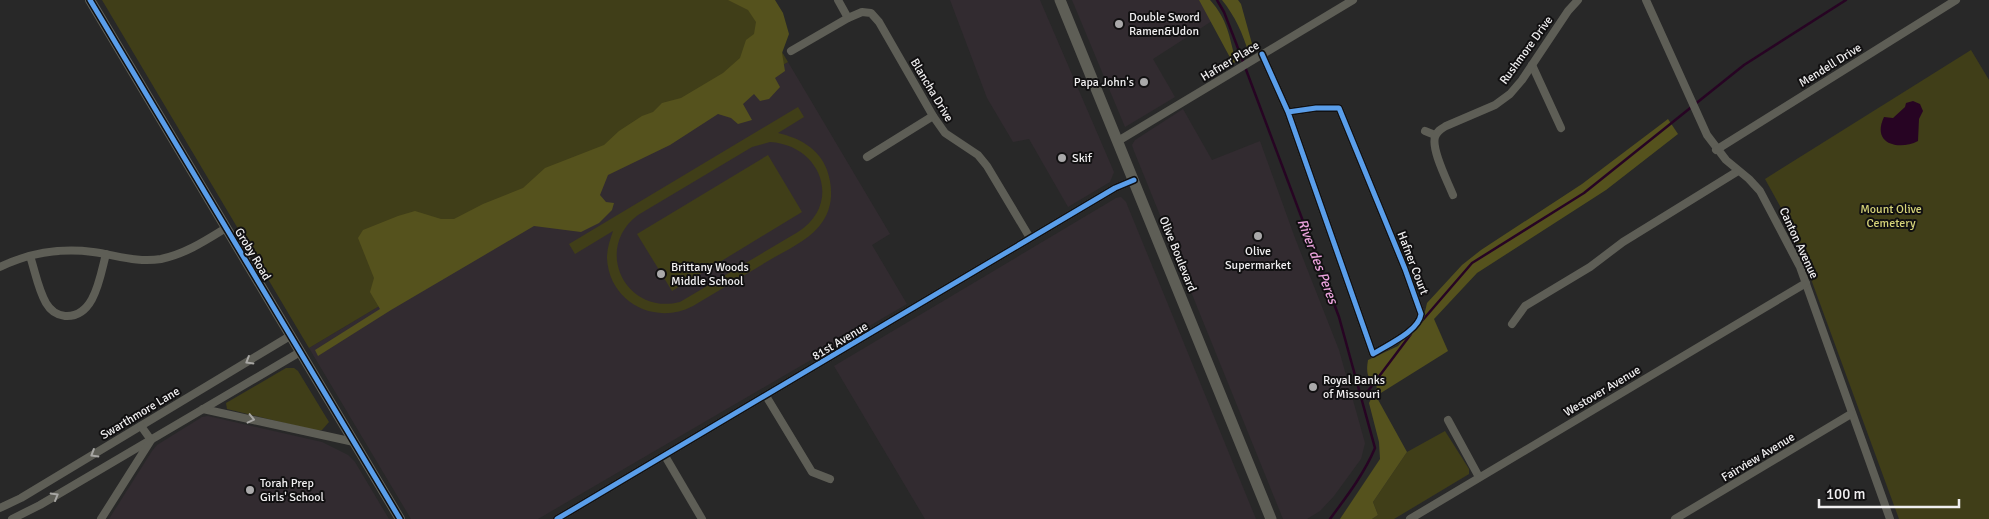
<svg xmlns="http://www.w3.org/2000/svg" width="1989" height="519" font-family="Signika,sans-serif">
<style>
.built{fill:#322b30}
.green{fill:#403e18;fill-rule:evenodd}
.forest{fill:#55521d}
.water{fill:#270423}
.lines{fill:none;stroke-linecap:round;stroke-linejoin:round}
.stream{stroke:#270423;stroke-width:2.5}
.street{stroke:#5e5e56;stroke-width:8}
.secondary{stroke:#606057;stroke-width:10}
.primary{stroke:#5e5e56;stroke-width:11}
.cycleway-casing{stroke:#111011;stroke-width:8}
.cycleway{stroke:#5a9eea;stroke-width:5}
.oneway{stroke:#a7a6a3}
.poi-dot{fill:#aaa9aa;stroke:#111011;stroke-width:2}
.labels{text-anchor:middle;stroke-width:4;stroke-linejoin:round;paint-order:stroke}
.poi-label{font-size:12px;fill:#f0eff0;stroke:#111011;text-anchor:start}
.street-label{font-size:12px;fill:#f0eff0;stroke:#111011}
.park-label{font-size:12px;fill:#d6d379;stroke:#111011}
.water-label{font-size:14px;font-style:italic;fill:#eaa2dc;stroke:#111011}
</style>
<rect width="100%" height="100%" fill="#282828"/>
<g class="built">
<path d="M 950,0 L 1040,0 L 1114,172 L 1110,182 L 1068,207 L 1029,139 L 1013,142 L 987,98 Z"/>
<path d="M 1072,0 L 1201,0 L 1215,19 L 1153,59 L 1175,97 L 1125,127 Z"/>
<path d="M 788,62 L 890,234 L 872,245 L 907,304 L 538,519 L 411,519 L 309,348 Z"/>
<path d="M 1183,109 L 1212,160 L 1260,141 L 1295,238 L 1339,350 L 1365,443 L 1361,459 L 1334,496 L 1320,511 L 1307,519 L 1283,519 L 1134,151 L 1132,145 L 1135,140 Z"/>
<path d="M 1121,197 L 1126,202 L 1256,519 L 925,519 L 834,366 L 1116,198 Z"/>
<path d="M 208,416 L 322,442 L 348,455 L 355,462 L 389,519 L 109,519 L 152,451 L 157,445 L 202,417 Z"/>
</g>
<g class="green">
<path d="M 102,0 L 751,0 L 788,62 L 309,348 Z"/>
<path d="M 1971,50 L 1989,80 L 1989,519 L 1899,519 L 1811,279 L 1780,206 L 1765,179 Z"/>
<path d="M 798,107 L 804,117 L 778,133 C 799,138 819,148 827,170 C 833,187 833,206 823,221 C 811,240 786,250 768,261 C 743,276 718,291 693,306 C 655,326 609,302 607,258 C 607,248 610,240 613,231 L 575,254 L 569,244 ZM 770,142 C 821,145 843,203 798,232 L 680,302 C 625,316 593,248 638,215 L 752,147 Z"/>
<path d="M 768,155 L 802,212 L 672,291 L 637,234 Z"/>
<path d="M 286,368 L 294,368 L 298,371 L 329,422 L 322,430 L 317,431 L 227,409 L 226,403 Z"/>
<path d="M 1445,431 L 1469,469 L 1469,474 L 1394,519 L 1372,519 L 1378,515 L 1373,502 L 1407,452 Z"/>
</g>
<g class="forest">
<path d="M 728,0 L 775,0 L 783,13 L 789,34 L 782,53 L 785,71 L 775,78 L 780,87 L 769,99 L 760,101 L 754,94 L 743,104 L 752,120 L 738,124 L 731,118 L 718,114 L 670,145 L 608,175 L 600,195 L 606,202 L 614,203 L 612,210 L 599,223 L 581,232 L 534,226 L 391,310 L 318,356 L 315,350 L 380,309 L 370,292 L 374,278 L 358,238 L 363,230 L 398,216 L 415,211 L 441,219 L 454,219 L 483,204 L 523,188 L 545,168 L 604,145 L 619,131 L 642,116 L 653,112 L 662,103 L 681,98 L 723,73 L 740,58 L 746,40 L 754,34 L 756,22 L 748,10 Z"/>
<path d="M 1199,0 L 1210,0 C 1228,20 1229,36 1236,62 L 1233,63 Z"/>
<path d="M 1222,0 L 1238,0 L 1241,4 L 1254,51 L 1249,54 C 1243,34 1235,16 1222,0 Z"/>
<path d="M 1668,119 L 1678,134 L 1606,190 L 1477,273 L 1434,319 L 1448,351 L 1376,396 L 1407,452 L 1373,502 L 1378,515 L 1372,519 L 1340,519 L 1380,459 L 1379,442 L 1369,403 L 1377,387 C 1367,378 1366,373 1368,360 L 1398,346 L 1424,316 L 1427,303 L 1462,265 L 1481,250 L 1582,184 Z"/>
</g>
<path class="water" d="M 1913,101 L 1920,104 L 1923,111 L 1919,119 L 1918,141 C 1899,151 1871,144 1884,117 L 1893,118 L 1905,107 L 1906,103 Z"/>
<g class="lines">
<g class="stream">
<path d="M 1217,0 L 1224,12 L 1236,43 L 1339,317 L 1375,448 C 1364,474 1347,496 1330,519"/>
<path d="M 1421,322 L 1472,263 L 1584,193 L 1744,65 L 1846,0"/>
<path d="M 1362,399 L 1411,334"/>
</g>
<g class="street">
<path d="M 838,0 L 848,18"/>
<path d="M 1646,0 L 1707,135 L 1726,160 L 1749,179 L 1760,191 L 1800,267 L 1890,519"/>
<path d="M 791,51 L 848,18 L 862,12 L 871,13 L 879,22 L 933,116 L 945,133 L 978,155 L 987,166 L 1030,238"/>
<path d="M 1262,54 L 1288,112 L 1373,354 C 1387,345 1419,331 1421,314 L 1405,269 L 1339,108 L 1316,108 L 1288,112"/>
<path d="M 1532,65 L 1561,128"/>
<path d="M 1425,131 L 1435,135"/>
<path d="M 1118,141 L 1353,0"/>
<path d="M 1716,150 L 1956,0"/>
<path d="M 867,157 L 933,116"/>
<path d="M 1453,195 C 1448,182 1431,150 1435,137 C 1437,131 1441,129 1446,126 L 1495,105 L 1510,94 L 1522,80 L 1568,11 L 1578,0"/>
<path d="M 30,256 C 35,271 38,289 46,303 C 50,310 56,315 65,316 C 95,318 100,276 106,254"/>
<path d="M 0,267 C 29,253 61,248 93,252 C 116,255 137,263 161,259 C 185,254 205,241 226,228"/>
<path d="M 1512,324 L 1525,306 L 1590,267 L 1623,242 L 1738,171"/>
<path d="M 766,396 L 812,472 L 830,479"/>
<path d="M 203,409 L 354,442"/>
<path d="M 1448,420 L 1479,477"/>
<path d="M 665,456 L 702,519"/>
<path d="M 0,508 L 21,498 L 290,336"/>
<path d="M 12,519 L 40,505 L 300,352"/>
<path d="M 101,519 L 151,440 L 141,426"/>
<path d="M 557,519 L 1115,188 L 1134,180"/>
<path d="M 1410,519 L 1806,283"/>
<path d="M 1675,519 L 1851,414"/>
</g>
<path class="secondary" d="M 90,0 L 400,519"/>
<path class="primary" d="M 1060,0 L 1271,519"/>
<g class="cycleway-casing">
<g id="cycleway">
<path d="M 90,0 L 400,519"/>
<path d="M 1262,54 L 1288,112 L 1373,354 C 1387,345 1419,331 1421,314 L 1405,269 L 1339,108 L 1316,108 L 1288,112"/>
<path d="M 557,519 L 1115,188 L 1134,180"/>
</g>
</g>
<use href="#cycleway" class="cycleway"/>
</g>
<defs><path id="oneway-chevron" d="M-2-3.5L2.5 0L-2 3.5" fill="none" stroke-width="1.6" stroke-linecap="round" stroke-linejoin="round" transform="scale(1.25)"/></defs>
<g class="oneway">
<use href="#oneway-chevron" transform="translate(249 361) rotate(149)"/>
<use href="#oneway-chevron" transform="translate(251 419) rotate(13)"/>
<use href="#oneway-chevron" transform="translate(94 454) rotate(149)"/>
<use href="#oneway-chevron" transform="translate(55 496) rotate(-30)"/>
</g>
<g class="poi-dot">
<circle cx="1119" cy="24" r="5"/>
<circle cx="1144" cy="82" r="5"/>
<circle cx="1062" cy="158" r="5"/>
<circle cx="1258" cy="236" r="5"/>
<circle cx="661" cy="274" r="5"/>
<circle cx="1313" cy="387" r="5"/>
<circle cx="250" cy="490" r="5"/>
</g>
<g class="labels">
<g class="poi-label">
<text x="1129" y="21">Double Sword<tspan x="1129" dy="14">Ramen&amp;Udon</tspan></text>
<text x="1134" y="86" text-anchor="end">Papa John's</text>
<text x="1072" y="162">Skif</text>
<text x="1258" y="255" text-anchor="middle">Olive<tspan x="1258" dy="14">Supermarket</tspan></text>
<text x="671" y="271">Brittany Woods<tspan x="671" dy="14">Middle School</tspan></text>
<text x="1323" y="384">Royal Banks<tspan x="1323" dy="14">of Missouri</tspan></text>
<text x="260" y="487">Torah Prep<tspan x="260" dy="14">Girls' School</tspan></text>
</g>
<g class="street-label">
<text transform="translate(1526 50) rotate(-54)" y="4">Rushmore Drive</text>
<text transform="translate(1230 61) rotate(-31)" y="4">Hafner Place</text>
<text transform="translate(1830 65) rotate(-32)" y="4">Mendell Drive</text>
<text transform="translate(932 90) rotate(59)" y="4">Blancha Drive</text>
<text transform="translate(1799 243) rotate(65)" y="4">Canton Avenue</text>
<text transform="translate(253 254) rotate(59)" y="4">Groby Road</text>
<text transform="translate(1178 254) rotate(68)" y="4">Olive Boulevard</text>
<text transform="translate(1413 263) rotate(69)" y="4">Hafner Court</text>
<text transform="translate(840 341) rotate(-31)" y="4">81st Avenue</text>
<text transform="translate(1602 391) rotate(-31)" y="4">Westover Avenue</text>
<text transform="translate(140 413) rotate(-31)" y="4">Swarthmore Lane</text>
<text transform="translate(1758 457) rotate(-31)" y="4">Fairview Avenue</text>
</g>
<g class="park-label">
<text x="1891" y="213">Mount Olive<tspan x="1891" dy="14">Cemetery</tspan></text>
</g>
<g class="water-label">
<text transform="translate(1318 261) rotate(69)" y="5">River des Peres</text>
</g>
</g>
<path d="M1819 499v8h140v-8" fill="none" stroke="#f0eff0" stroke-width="2.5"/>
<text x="1826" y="499" font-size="15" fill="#f0eff0" stroke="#111011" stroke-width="4" paint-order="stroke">100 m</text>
</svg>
